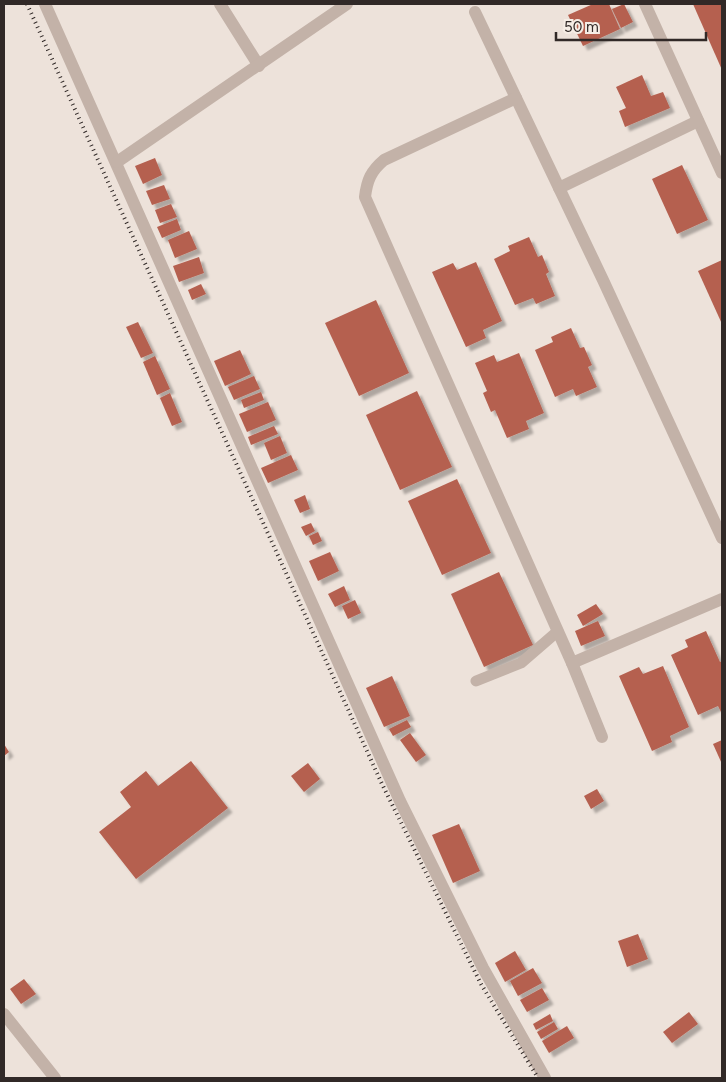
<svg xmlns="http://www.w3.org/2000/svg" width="726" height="1082" font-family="Figtree,sans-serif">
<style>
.building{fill:#b56050;filter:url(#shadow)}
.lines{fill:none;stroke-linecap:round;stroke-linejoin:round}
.service{stroke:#c3b2a8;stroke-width:11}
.minor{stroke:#c3b2a8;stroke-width:12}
.rail{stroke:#312927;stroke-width:4;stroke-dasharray:1 4;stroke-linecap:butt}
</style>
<defs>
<filter id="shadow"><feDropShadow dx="4.5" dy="4.5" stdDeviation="1" flood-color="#0004"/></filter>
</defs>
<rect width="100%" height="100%" fill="#ede2da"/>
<g class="building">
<path d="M 593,4 L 609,4 L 620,29 L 583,46 L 568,15 Z"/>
<path d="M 624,4 L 633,22 L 621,28 L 612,9 Z"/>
<path d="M 693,4 L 722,4 L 722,70 Z"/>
<path d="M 642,75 L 651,96 L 663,92 L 670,108 L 625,127 L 619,111 L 626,108 L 616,87 Z"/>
<path d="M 155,158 L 162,175 L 143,184 L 135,166 Z"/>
<path d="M 682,165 L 708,220 L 677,234 L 652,179 Z"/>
<path d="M 164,185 L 170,199 L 152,205 L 146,191 Z"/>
<path d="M 171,204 L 177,217 L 160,223 L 155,210 Z"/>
<path d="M 177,219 L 181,230 L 162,238 L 157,227 Z"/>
<path d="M 189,231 L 197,249 L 175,258 L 168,240 Z"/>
<path d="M 529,237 L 538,257 L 542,255 L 549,272 L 546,274 L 555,296 L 536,304 L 533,298 L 515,305 L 494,259 L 510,251 L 508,246 Z"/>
<path d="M 199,257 L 204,273 L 179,282 L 173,266 Z"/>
<path d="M 722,260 L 722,324 L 698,271 Z"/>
<path d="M 476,262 L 502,321 L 483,330 L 486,338 L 466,347 L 432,272 L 453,263 L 457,270 Z"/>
<path d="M 201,284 L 206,294 L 192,300 L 188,290 Z"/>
<path d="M 376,300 L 409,373 L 359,396 L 325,323 Z"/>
<path d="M 138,322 L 153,353 L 141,358 L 126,327 Z"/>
<path d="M 571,328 L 580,348 L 584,347 L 592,365 L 588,367 L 597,387 L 576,396 L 573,389 L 555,397 L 535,350 L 553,342 L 551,337 Z"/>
<path d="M 240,350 L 251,374 L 225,386 L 214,361 Z"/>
<path d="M 519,353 L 544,413 L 526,421 L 529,429 L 507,438 L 495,410 L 491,412 L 483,393 L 487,391 L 475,363 L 494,355 L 497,362 Z"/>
<path d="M 155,356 L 170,389 L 157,395 L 143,362 Z"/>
<path d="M 254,376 L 260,389 L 234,400 L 228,387 Z"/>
<path d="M 417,391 L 452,467 L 400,490 L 366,415 Z"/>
<path d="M 261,392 L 264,400 L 244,408 L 241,400 Z"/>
<path d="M 170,393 L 182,422 L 172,426 L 160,398 Z"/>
<path d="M 268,402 L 276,420 L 247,432 L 239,414 Z"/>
<path d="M 274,426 L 278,434 L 251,445 L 248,437 Z"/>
<path d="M 280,436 L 287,453 L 271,460 L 264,443 Z"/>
<path d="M 291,455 L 298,470 L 268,483 L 261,468 Z"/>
<path d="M 457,479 L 491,553 L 442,575 L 408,501 Z"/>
<path d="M 305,495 L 310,509 L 300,513 L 294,500 Z"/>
<path d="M 311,523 L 315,531 L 306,536 L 301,527 Z"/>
<path d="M 318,532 L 322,541 L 313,545 L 309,536 Z"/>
<path d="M 330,552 L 339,571 L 318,581 L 309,561 Z"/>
<path d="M 499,572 L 533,645 L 484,667 L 451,594 Z"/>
<path d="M 344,586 L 350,600 L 335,607 L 328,594 Z"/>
<path d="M 355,600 L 361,613 L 348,619 L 342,606 Z"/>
<path d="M 596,604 L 603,614 L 583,626 L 577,615 Z"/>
<path d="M 598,621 L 605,636 L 581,646 L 575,631 Z"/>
<path d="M 706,631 L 720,662 L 722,661 L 722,714 L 718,706 L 698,715 L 671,655 L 688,647 L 685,640 Z"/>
<path d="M 663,666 L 689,727 L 670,736 L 672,742 L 652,751 L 619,676 L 639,667 L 643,674 Z"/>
<path d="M 392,676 L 410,716 L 384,727 L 366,688 Z"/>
<path d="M 407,720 L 411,727 L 393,736 L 389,729 Z"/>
<path d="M 410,733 L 426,755 L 416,762 L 400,740 Z"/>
<path d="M 722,740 L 722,764 L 713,744 Z"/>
<path d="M 4,744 L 9,752 L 4,756 Z"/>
<path d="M 191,761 L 228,808 L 136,879 L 99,832 L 131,807 L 120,792 L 146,771 L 158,786 Z"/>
<path d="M 308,763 L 320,779 L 304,792 L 291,776 Z"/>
<path d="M 597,789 L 604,801 L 591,809 L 584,796 Z"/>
<path d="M 459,824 L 480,871 L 453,883 L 432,835 Z"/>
<path d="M 638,934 L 648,959 L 627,967 L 618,941 Z"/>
<path d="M 515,951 L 526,970 L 505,982 L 495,963 Z"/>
<path d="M 533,968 L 542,983 L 518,996 L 510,981 Z"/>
<path d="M 24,979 L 36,994 L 21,1004 L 10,989 Z"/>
<path d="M 542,988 L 549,1000 L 527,1012 L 520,1000 Z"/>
<path d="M 689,1012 L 698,1024 L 672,1043 L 663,1032 Z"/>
<path d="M 550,1014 L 553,1021 L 536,1030 L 533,1024 Z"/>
<path d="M 554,1022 L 558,1029 L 541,1039 L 537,1032 Z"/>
<path d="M 567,1026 L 574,1038 L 549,1053 L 542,1041 Z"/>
</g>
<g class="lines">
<path class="service" d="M 476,681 L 521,663 L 558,631"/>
<g class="minor">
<path d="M 45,4 L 400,801 L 483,968 L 545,1078"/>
<path d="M 220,4 L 259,66"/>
<path d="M 645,4 L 722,173"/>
<path d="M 475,12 L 603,280 L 722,538"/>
<path d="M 516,98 L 384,160 C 371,171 367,180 365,197 L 572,663 L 722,599"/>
<path d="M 117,162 L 347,4"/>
<path d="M 559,188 L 698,121"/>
<path d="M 572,663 L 602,737"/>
<path d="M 4,1014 L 55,1078"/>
</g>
<path class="rail" d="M 27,4 L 382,784 L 481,984 L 538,1078"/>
</g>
<rect width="726" height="1082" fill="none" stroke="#312927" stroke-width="10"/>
<path d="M556 32v8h150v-8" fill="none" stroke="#312927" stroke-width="2.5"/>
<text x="564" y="32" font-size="15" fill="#312927" stroke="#f6ede5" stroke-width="4" paint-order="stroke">50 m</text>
</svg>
